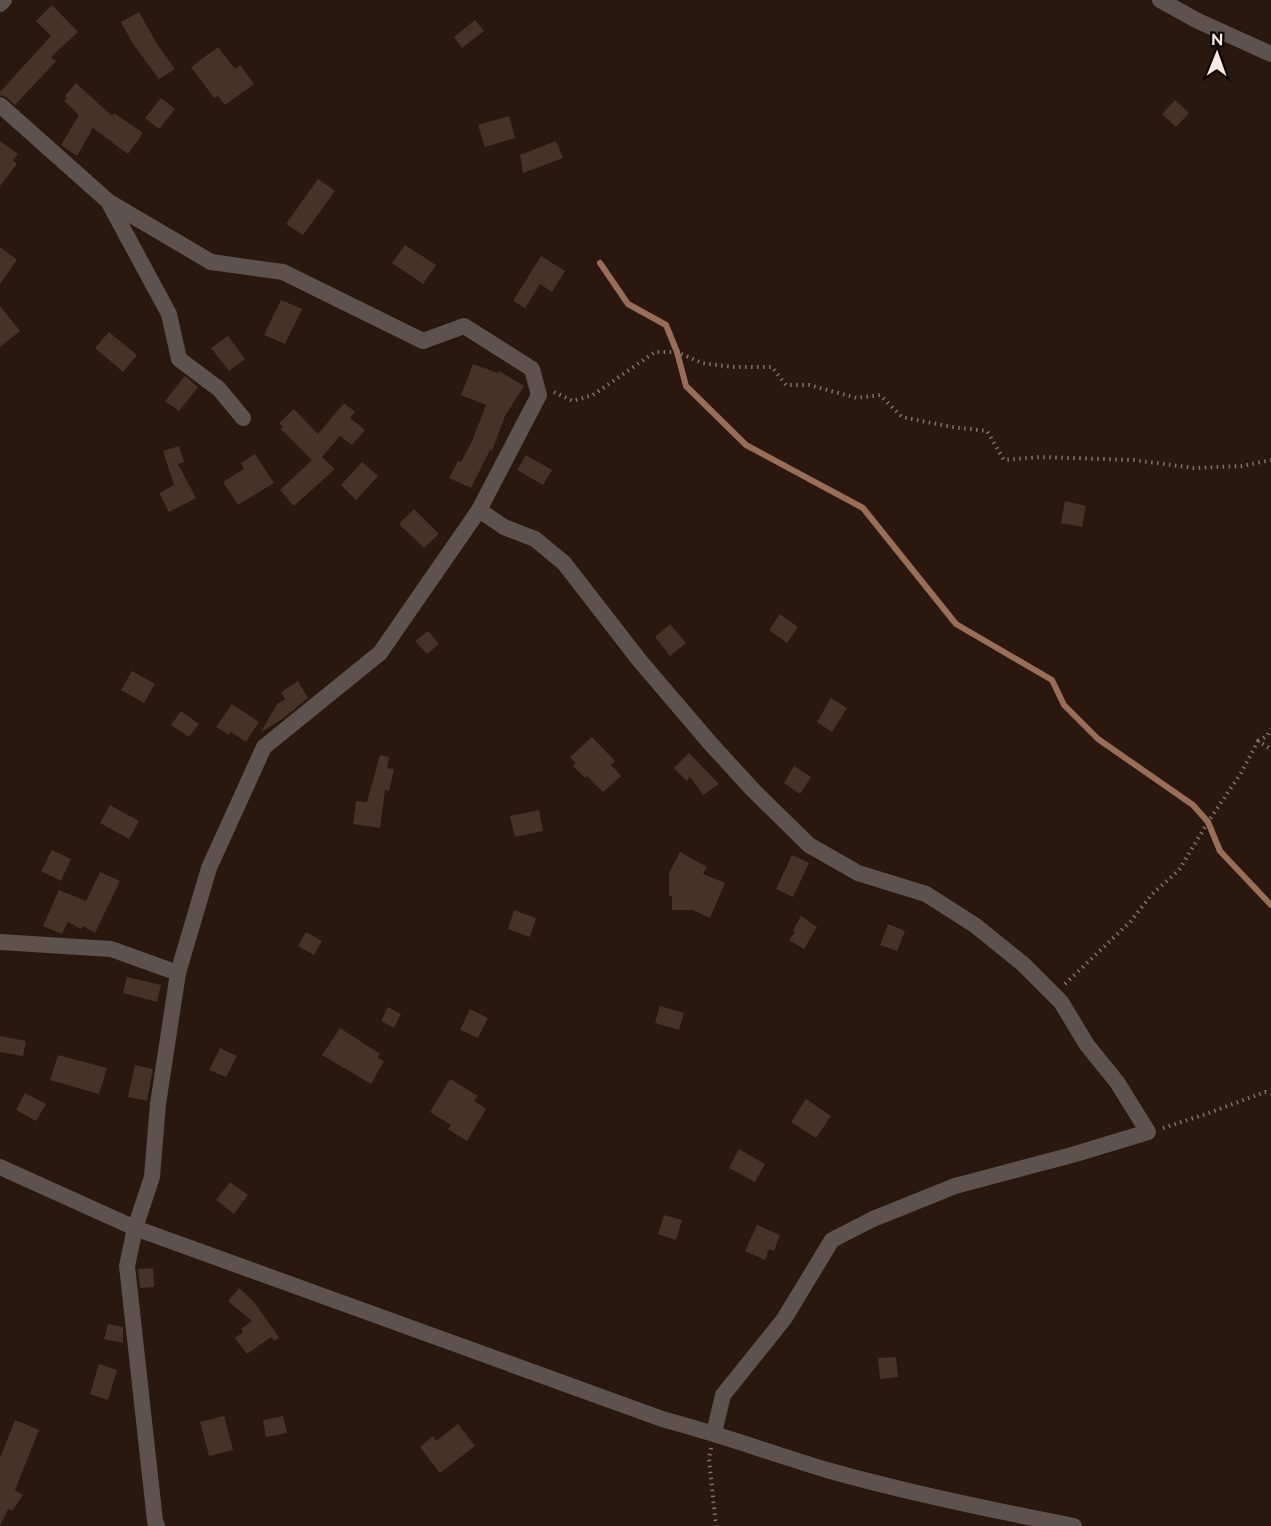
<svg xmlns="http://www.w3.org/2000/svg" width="1271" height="1526" font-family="Raleway,sans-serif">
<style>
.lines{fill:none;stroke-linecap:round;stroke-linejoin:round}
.stream{stroke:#986e56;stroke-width:6}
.building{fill:#473227}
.path{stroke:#837269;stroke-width:4;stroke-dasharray:1.5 4.5;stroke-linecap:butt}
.minor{stroke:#5d524d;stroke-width:16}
.tertiary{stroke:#5d524d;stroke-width:16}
</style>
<rect width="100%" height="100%" fill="#2a170d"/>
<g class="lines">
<path class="stream" d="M 600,263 L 628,304 L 666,325 L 677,352 L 686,386 L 746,445 L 863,508 L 956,624 L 1052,680 L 1064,705 L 1098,739 L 1193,805 L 1208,822 L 1220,851 L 1271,905"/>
</g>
<g class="building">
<path d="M 52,5 L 78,32 L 51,57 L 56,61 L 15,105 L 6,97 L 0,95 L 0,92 L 51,36 L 36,21 Z"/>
<path d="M 139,12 L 157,44 L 175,69 L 159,79 L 133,44 L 121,22 Z"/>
<path d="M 475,20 L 484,31 L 462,48 L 454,37 Z"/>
<path d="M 218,47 L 235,69 L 240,65 L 254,84 L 225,105 L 218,96 L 214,98 L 191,67 Z"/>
<path d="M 76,83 L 112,116 L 114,113 L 143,133 L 128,154 L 93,128 L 77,156 L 61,145 L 79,115 L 64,101 L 67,98 L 65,96 Z"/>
<path d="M 161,98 L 175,109 L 159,129 L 145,118 Z"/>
<path d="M 1175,100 L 1189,113 L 1176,127 L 1162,114 Z"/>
<path d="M 509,116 L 515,138 L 485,147 L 478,125 Z"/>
<path d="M 0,141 L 18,154 L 13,160 L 17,164 L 0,186 Z"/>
<path d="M 556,141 L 563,158 L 523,173 L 520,155 Z"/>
<path d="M 318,179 L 335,191 L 303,235 L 286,224 Z"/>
<path d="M 405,245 L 436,265 L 423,284 L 392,263 Z"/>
<path d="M 0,247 L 17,260 L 0,284 Z"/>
<path d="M 541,256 L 565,271 L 552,292 L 540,284 L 525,308 L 513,301 Z"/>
<path d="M 281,300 L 302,309 L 285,344 L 264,335 Z"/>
<path d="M 0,306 L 20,331 L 0,347 Z"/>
<path d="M 109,332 L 137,355 L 123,372 L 95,348 Z"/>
<path d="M 228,336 L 245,359 L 229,371 L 211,348 Z"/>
<path d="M 473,364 L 498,373 L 499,371 L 524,386 L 505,416 L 492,451 L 490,450 L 471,488 L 449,478 L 458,461 L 461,462 L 472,441 L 486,405 L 461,395 Z"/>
<path d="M 185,376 L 198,387 L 179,411 L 165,401 Z"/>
<path d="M 344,403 L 355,412 L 350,418 L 365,430 L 352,445 L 340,436 L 322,457 L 335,469 L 294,506 L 280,490 L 312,460 L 281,429 L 283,427 L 279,423 L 294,409 L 318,434 Z"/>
<path d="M 179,446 L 184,462 L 178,464 L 196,498 L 169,512 L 159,493 L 174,485 L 163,451 Z"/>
<path d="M 255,454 L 274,483 L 238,505 L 223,482 L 244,469 L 241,463 Z"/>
<path d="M 526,455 L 552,470 L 543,485 L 517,470 Z"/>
<path d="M 362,462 L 378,476 L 356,500 L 341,485 Z"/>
<path d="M 1065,501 L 1086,506 L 1082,527 L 1061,523 Z"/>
<path d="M 414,509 L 439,534 L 424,548 L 399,524 Z"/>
<path d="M 780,614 L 798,627 L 787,643 L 769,630 Z"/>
<path d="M 670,624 L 686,643 L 670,656 L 655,637 Z"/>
<path d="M 428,631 L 439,644 L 427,654 L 415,641 Z"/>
<path d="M 132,671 L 155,684 L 144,703 L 121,690 Z"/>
<path d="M 298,681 L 308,698 L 281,720 L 261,732 L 277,704 L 285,699 L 281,692 Z"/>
<path d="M 831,698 L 847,708 L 832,732 L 817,722 Z"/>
<path d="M 232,704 L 259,722 L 246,742 L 231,732 L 229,735 L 216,727 Z"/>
<path d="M 181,711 L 199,724 L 189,737 L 171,725 Z"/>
<path d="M 592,737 L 615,761 L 611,765 L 621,776 L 603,792 L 587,776 L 585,778 L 573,766 L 576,763 L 570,757 Z"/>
<path d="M 689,753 L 719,784 L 703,795 L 690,777 L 687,781 L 674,768 Z"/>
<path d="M 380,755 L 389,757 L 387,768 L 394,769 L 389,791 L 385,790 L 380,828 L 353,824 L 356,801 L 367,802 Z"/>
<path d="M 794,766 L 811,777 L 800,794 L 784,783 Z"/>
<path d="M 110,805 L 139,821 L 129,839 L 100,823 Z"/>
<path d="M 539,810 L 543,831 L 515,837 L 510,816 Z"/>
<path d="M 52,850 L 71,859 L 61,881 L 41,871 Z"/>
<path d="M 680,852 L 707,867 L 703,874 L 725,883 L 710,918 L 692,910 L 672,910 L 672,896 L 669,896 L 669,873 Z"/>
<path d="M 792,855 L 809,863 L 793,897 L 776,889 Z"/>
<path d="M 100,872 L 120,881 L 95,933 L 83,926 L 81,929 L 68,922 L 62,934 L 43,926 L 59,890 L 86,901 Z"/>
<path d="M 514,910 L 536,918 L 530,937 L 508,929 Z"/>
<path d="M 801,916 L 817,927 L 804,949 L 789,940 L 795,932 L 793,930 Z"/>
<path d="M 888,924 L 905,931 L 897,951 L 880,945 Z"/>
<path d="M 306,932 L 322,941 L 314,955 L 298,946 Z"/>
<path d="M 127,977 L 161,985 L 157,1002 L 123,993 Z"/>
<path d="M 660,1006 L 684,1013 L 679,1030 L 655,1023 Z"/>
<path d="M 388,1007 L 401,1014 L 394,1028 L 381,1021 Z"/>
<path d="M 470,1009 L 488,1018 L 478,1038 L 460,1030 Z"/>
<path d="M 340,1028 L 380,1054 L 378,1058 L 384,1061 L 371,1084 L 322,1055 Z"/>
<path d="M 0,1036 L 26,1041 L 23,1056 L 0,1052 Z"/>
<path d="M 220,1048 L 237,1056 L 226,1077 L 209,1070 Z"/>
<path d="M 58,1055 L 107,1068 L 99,1094 L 50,1080 Z"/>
<path d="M 135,1065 L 153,1069 L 147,1101 L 128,1097 Z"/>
<path d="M 450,1079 L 478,1096 L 474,1101 L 486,1109 L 467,1141 L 448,1129 L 451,1125 L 430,1112 Z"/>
<path d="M 25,1093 L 46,1104 L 36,1121 L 16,1110 Z"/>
<path d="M 806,1099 L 831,1116 L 816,1138 L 791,1122 Z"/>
<path d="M 739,1149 L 765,1164 L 755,1182 L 729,1168 Z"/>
<path d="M 230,1182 L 248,1195 L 234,1214 L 216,1200 Z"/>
<path d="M 664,1215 L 682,1220 L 676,1240 L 658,1234 Z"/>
<path d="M 757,1225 L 780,1235 L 774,1251 L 769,1249 L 765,1260 L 745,1251 Z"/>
<path d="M 153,1268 L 154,1287 L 140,1288 L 138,1269 Z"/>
<path d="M 239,1288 L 253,1301 L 279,1337 L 275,1341 L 271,1337 L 247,1354 L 235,1338 L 243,1332 L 241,1329 L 252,1321 L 228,1301 Z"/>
<path d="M 108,1324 L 123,1327 L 123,1343 L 104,1339 Z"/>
<path d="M 896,1357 L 898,1377 L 880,1379 L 878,1358 Z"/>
<path d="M 99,1364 L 117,1370 L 108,1400 L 90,1394 Z"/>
<path d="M 224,1416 L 233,1450 L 209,1456 L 200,1422 Z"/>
<path d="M 283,1416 L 287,1433 L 266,1437 L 263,1420 Z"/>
<path d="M 15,1420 L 39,1430 L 15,1490 L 23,1495 L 12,1511 L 8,1509 L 0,1526 L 0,1458 Z"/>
<path d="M 458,1424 L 475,1446 L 440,1473 L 420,1447 L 433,1436 L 436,1441 Z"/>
</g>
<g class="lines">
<g class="path">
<path d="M 554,392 L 573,401 L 593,395 L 655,352 L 677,352 L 702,363 L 733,367 L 772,367 L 786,385 L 809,385 L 857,398 L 880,395 L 902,417 L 952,427 L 987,431 L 1004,460 L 1039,457 L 1134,460 L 1194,468 L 1242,466 L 1271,460"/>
<path d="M 1258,741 L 1267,736 L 1271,729"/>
<path d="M 1065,984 L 1131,921 L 1152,894 L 1179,870 L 1208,822 L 1241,773 L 1258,741 L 1271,749"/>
<path d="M 1163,1128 L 1206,1114 L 1265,1092 L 1271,1094"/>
<path d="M 711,1448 L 709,1459 L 716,1526"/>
</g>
<g class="minor">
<path d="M 1160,0 L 1198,21 L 1271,54"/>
<path d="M 0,4 L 4,0"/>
<path d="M 0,105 L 109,202 L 211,262 L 283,272 L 423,341 L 464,326 L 532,369 L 539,395 L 479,510 L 380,653 L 264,747 L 209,868 L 178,973"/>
<path d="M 109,203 L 169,314 L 179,359 L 219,389 L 243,418"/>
<path d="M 479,510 L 504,527 L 535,539 L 564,563 L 640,661 L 710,743 L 753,790 L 809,845 L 858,873 L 926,894 L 976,926 L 1023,964 L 1061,1002 L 1087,1045 L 1117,1082 L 1148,1132 L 1072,1155 L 955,1186 L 873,1219 L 832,1240 L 784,1319 L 723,1395 L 714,1433"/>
<path d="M 0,942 L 111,949 L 178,973 L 158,1104 L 152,1177 L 135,1228 L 127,1266 L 155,1521 L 157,1526"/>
</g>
<path class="tertiary" d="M 0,1167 L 135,1228 L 665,1420 C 720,1434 773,1454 827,1470 C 908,1493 991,1510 1074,1526"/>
</g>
<g transform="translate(1217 54) rotate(1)" stroke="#0d0503" stroke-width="4.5" paint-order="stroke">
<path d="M0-4.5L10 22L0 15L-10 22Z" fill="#f7e9e2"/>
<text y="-9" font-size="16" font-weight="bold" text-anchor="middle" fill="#f7e9e2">N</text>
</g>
</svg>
